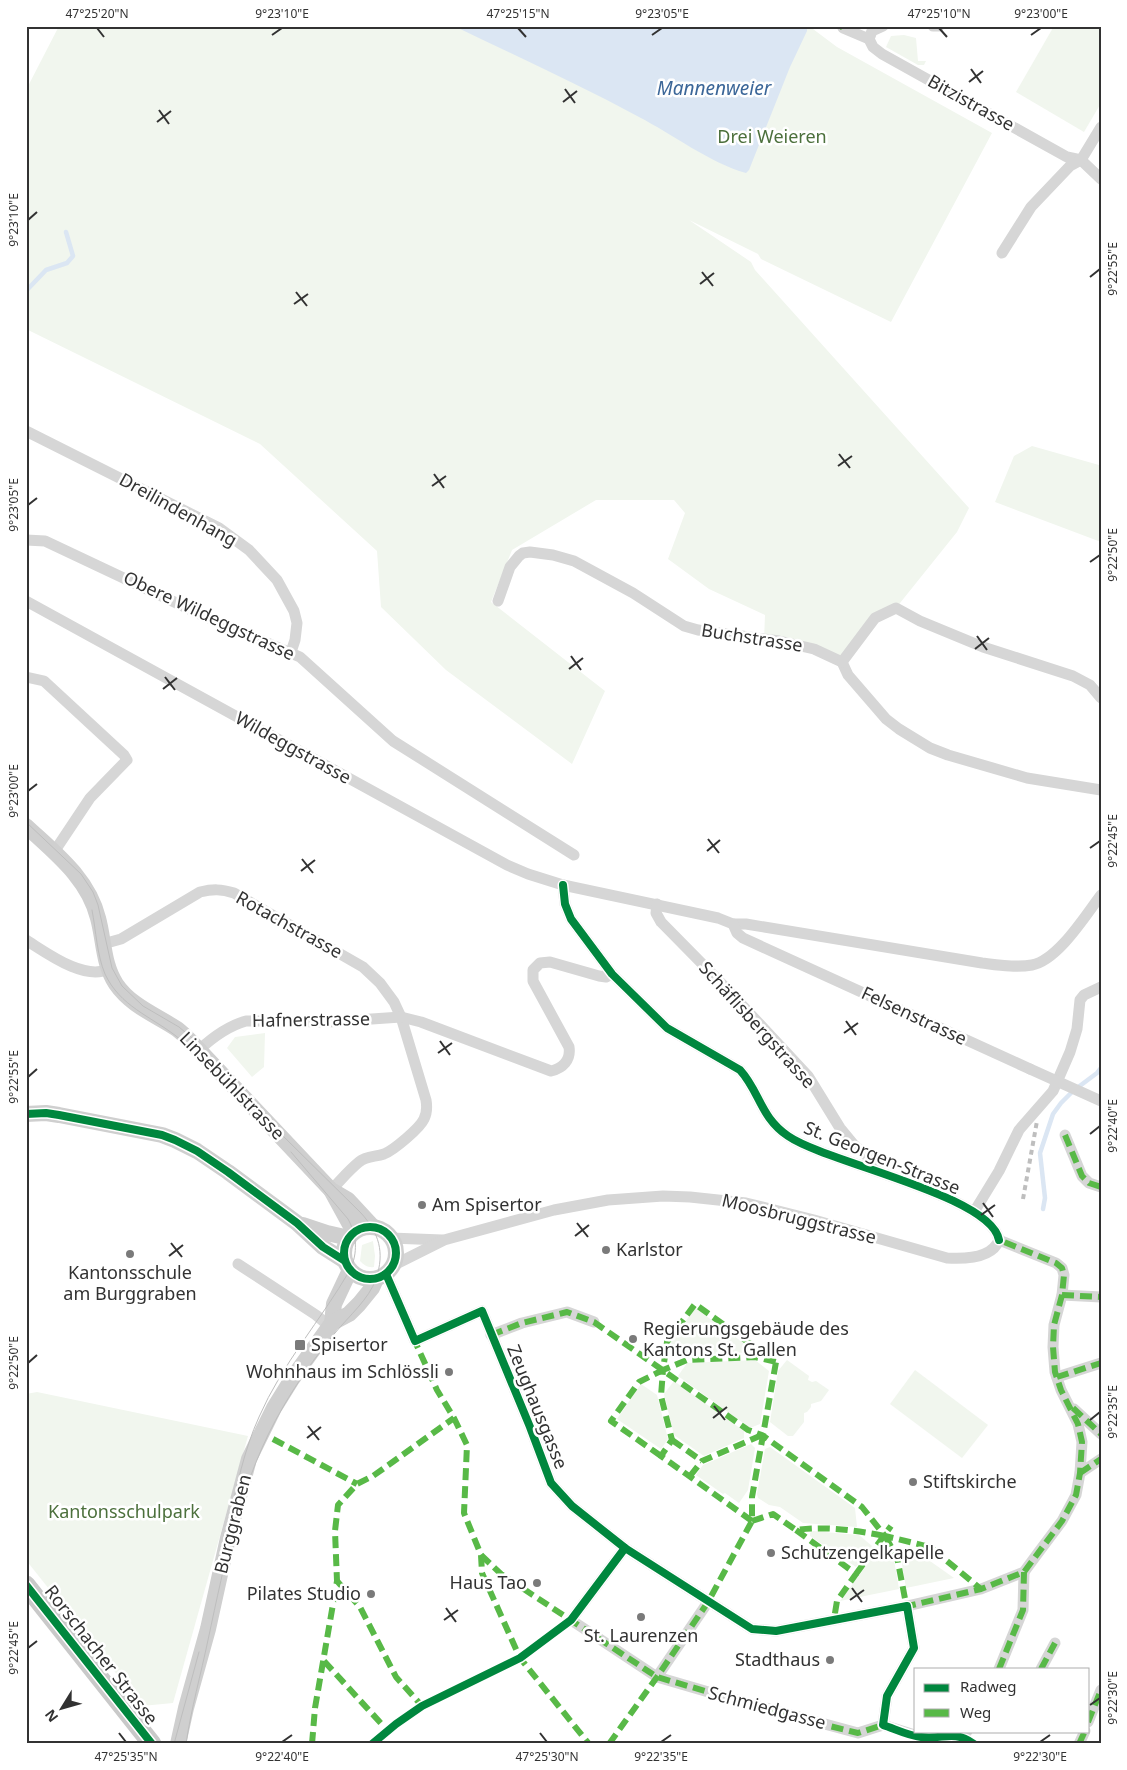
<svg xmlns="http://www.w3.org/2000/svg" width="1127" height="1770" font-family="'Noto Sans',sans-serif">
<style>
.green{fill:#f1f6ee}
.water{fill:#dbe6f3}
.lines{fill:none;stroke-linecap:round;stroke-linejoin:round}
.stream{stroke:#dbe6f3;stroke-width:4.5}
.street{stroke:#d6d6d6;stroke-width:11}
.secondary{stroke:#cfcfcf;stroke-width:16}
.primary{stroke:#c9c9c9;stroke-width:19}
.tram{stroke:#bebebe;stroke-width:1}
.rail{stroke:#bebebe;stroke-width:4;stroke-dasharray:5 4;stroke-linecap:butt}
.street-bridge{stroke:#d6d6d6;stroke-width:11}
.quiet{stroke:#58b947;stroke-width:6;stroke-dasharray:12 6;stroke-linecap:butt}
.cycleway-casing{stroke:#fff;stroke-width:11}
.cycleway{stroke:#00873e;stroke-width:8}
.ticks{fill:none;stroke:#323232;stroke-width:2}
.poi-dot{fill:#7a7a7a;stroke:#fff;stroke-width:2}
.labels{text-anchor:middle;stroke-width:5;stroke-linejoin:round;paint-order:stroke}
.street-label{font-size:18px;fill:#323232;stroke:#fff}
.park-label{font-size:18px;fill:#4c703c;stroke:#fff}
.poi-label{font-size:18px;fill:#323232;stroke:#fff;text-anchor:start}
.water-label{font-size:19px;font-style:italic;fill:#3b6698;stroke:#fff}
.neatline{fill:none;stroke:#323232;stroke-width:2}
.ticks-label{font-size:12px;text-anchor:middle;fill:#323232}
</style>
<rect width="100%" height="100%" fill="#fff"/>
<g class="green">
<path d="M 59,26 L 809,26 L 837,47 L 992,133 L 891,322 L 761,259 L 758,254 L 689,220 L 751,262 L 755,270 L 969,508 L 957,532 L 896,608 L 885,612 L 842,662 L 764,640 L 765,615 L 709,589 L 668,559 L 685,513 L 674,500 L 596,500 L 512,550 L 491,602 L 605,691 L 572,764 L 446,670 L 381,607 L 377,551 L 260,444 L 26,329 L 26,90 Z"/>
<path d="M 1054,26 L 1101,26 L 1101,103 L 1084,132 L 1016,92 Z"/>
<path d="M 904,35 L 916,38 L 918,61 L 926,61 L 924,65 L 918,65 L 886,47 L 891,36 Z"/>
<path d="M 1032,446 L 1099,465 L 1101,463 L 1101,542 L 995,502 L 1014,456 Z"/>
<path d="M 265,1033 L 264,1067 L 252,1077 L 227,1048 L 235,1037 Z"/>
<path d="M 373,1241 L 375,1256 L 374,1267 C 368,1268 364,1265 360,1261 L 362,1245 Z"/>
<path d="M 695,1308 L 756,1352 L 686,1355 L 670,1343 Z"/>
<path d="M 755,1360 L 769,1371 L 760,1424 L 750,1428 L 678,1376 L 687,1363 Z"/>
<path d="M 787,1360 L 809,1376 L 808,1380 L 812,1382 L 816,1381 L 829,1390 L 821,1401 L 811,1404 L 811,1407 L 807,1412 L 804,1413 L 804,1422 L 793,1436 L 788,1436 L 770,1422 L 778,1371 Z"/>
<path d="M 915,1370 L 988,1425 L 962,1458 L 890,1404 Z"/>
<path d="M 674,1381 L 744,1431 L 744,1438 L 704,1456 L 674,1435 L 664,1394 Z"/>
<path d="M 641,1384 L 657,1395 L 668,1439 L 661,1449 L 617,1419 Z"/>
<path d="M 37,1392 L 248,1436 L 173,1703 L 142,1706 L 26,1560 L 26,1394 Z"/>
<path d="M 751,1444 L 755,1448 L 748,1490 L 739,1503 L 725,1493 L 723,1494 L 696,1475 L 703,1465 Z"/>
<path d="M 770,1447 L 855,1508 L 857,1527 L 803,1523 L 780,1507 L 769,1505 L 758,1498 L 757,1494 L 765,1449 Z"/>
<path d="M 813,1531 L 859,1535 L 872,1546 L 856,1567 L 810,1536 L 810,1533 Z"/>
<path d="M 878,1550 L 894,1560 L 899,1589 L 840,1601 Z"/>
<path d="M 920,1554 L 954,1578 L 906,1588 L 901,1558 Z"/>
</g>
<path class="water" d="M 454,26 L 807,26 L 807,31 L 790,67 L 749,170 L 746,173 C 710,163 672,134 639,117 C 578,84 516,56 454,26 Z"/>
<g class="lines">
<g class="stream">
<path d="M 26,291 L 46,270 L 67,263 L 73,256 L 66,232"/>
<path d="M 1043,1209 L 1045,1198 L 1040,1153 L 1053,1114 L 1061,1103 L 1073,1091 L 1097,1073 L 1101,1068"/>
</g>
<g class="street">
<path d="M 933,26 L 939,26"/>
<path d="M 843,28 L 869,39 L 873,47 L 882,54 L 1067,157 L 1081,160 L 1101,179"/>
<path d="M 869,39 L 872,31 L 883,26"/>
<path d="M 1002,253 L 1031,207 L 1070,166 L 1081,160 L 1101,127"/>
<path d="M 26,431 L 219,528 L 249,550 L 277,580 L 294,611 L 297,623 L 295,640 L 291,652"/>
<path d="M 26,540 L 45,541 L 204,616 L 300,657 L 393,741 L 574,855"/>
<path d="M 26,601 L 507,865 L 528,874 L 563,885 L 718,918 L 733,924 L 746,924 L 982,963 C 998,965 1016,968 1032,965 C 1058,960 1085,916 1101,895"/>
<path d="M 498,601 L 510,567 L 519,556 L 523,553 L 530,552 L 553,555 L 574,561 L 633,593 L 684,626 L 698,630 L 779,641 L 814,649 L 842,662 L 848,675 L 886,719 L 899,729 L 930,748 L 948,755 L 1027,778 L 1101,790"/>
<path d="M 842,662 L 875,618 L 896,608 L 920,621 L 983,647 L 1073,676 L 1090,685 L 1101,698"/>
<path d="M 26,677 L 44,681 L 124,755 L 127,760 L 90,798 L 54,852"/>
<path d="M 563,885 L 565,904 L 571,919 L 612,974 L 667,1028 L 740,1070 C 760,1092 760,1117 788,1136 C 827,1163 991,1195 999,1240"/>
<path d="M 657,904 L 656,913 L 661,922 L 726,988 L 808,1076 L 840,1128 L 854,1145 L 872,1160 L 877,1171"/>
<path d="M 733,924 L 737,933 L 743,938 L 1030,1069"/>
<path d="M 26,940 C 47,953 84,981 109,969"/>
<path d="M 103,944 L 121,939 L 200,892 C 213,889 221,889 234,893 L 363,967 L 380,983 L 394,1002 L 401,1017 L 426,1100 C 427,1106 427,1113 424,1119 C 420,1128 394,1150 384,1154 C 375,1157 366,1156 359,1162 C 349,1170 340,1181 331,1190"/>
<path d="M 199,1050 C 213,1037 228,1026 246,1021 L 328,1022 L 401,1017 L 421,1022 L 551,1071 C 563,1068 571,1060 569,1047 L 533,981 L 533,970 L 540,963 L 550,962 L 599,976 L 606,977 L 612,974"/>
<path d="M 1065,1135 L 1082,1176 L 1089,1183 L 1101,1187"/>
<path d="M 974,1212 L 999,1171 L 1019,1130 L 1053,1091 L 1070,1052 L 1077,1029 L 1080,1000 L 1084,995 L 1101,987"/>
<path d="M 391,1238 L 442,1240"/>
<path d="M 238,1264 L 316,1315 L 329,1326"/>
<path d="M 394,1265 L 444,1240 L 554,1210 L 608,1200 L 663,1196 L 690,1197 L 746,1203 L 814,1220 L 947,1258 C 964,1259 992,1259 999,1240"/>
<path d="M 386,1274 L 415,1341 L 482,1311 L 530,1427 L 551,1483 L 572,1506 L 625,1548 L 752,1629 L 776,1631 L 907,1606 L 981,1589 L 1024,1572 L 1038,1553 L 1062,1521 L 1076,1495 L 1080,1473 L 1082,1442 L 1078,1424 L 1061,1390 L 1055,1372 L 1053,1347 L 1054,1325 L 1062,1295 L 1064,1275 L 1062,1268 L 1056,1263 L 999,1240"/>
<path d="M 1062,1295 L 1101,1297"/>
<path d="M 491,1335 L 522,1323 L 567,1312 L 594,1322"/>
<path d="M 1057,1377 L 1101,1363"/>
<path d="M 1074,1409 L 1101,1434"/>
<path d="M 1080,1473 L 1101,1459"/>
<path d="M 625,1548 L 571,1620 L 657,1677 L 729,1698 L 858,1733 L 883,1725 L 921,1737 L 950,1735 L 964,1737 L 967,1731"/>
<path d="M 999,1669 L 1023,1610 L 1024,1572"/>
<path d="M 1041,1669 L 1055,1643"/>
<path d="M 657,1677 L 708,1602"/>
<path d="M 1088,1722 L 1101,1690"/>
<path d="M 883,1725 L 887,1696 L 914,1648 L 907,1606"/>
<path d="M 1079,1744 L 1085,1731"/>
</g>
<g class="secondary">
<path d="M 26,826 C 55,853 88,878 98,918 C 104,940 103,964 116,984 C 131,1006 156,1015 177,1029 C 185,1035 192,1043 199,1050 L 331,1190 L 348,1200 L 373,1227"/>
<path d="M 26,1114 L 46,1113 L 59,1115 L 162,1135 L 175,1140 L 197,1151 L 228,1172 L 297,1223 L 323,1247 L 345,1261"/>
<path d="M 331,1190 L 354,1232"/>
<path d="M 303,1225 L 327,1233 L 349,1238"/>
<circle cx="370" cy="1253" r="26"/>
<path d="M 332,1323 L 334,1304 L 350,1270"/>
<path d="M 178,1744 L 186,1708 L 208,1629 L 228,1538 L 249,1459 L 274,1408 L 292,1379 L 332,1323 L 349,1314 L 359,1304 L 372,1288 L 376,1279"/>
</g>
<path class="primary" d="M 26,1585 L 152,1744"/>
<g class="tram">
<path d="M 26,822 L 81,874 L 93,892 L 98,905 L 112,968 L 122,986 L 143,1006 L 179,1027 L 192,1038 L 281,1134 L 361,1213 C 379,1233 385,1252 376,1279 C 369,1299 349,1316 335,1333 C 316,1356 298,1381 283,1407 C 241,1478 225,1561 208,1640 C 201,1674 191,1709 186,1744"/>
<path d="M 92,910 C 96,931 97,955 105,974 C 120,1006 150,1016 176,1036 C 190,1047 203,1060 215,1073"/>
<path d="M 229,1520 C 237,1486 244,1450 259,1417 C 282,1364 321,1320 350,1270 C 358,1253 357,1235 348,1219 L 291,1152"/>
<path d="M 174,1744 L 199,1652"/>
</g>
<path class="rail" d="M 1023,1199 L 1037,1121"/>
<path class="street-bridge" d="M 1030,1069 L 1101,1101"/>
<g class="quiet">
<path d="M 841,26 L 843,28"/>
<path d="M 1065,1135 L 1082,1176 L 1089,1183 L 1101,1187"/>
<path d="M 1062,1295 L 1101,1297"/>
<path d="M 491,1335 L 522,1323 L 567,1312 L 594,1322 L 748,1430 L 762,1435 L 862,1507 L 885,1536 L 930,1547 L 981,1589"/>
<path d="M 413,1337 L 437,1390 L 454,1418 L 467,1445 L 464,1513 L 481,1555 L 482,1573 L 520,1658 L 589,1744"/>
<path d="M 1057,1377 L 1101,1363"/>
<path d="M 1073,1408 L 1101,1434"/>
<path d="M 273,1439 L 357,1484"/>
<path d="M 672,1440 L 702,1461"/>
<path d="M 661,1456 L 611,1421 L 639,1382 L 663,1370 L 667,1342 L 695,1304 L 770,1358"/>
<path d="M 1080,1473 L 1101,1459"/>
<path d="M 690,1476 L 702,1461 L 762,1435"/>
<path d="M 752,1521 L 661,1456 L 672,1440 L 661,1396 L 663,1370 L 687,1360 L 755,1357 L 776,1362"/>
<path d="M 752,1521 L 773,1514 L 796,1530 C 826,1526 855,1530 885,1536"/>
<path d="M 796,1530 L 856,1574 L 837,1601 L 834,1619"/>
<path d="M 885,1536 L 897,1557 L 907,1609"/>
<path d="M 481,1555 L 501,1574 L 657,1677 L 805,1720 L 858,1733 L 883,1725 L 886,1726"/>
<path d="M 856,1574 L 891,1526"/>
<path d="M 337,1581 L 360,1607 L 396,1677 L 422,1706"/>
<path d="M 904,1607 L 981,1589 L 1024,1572 L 1062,1521 L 1076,1495 L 1080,1473 L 1082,1442 L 1078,1424 L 1061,1390 L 1055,1372 L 1053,1347 L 1054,1325 L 1062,1295 L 1064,1275 L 1062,1268 L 1056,1263 L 999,1240"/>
<path d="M 324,1661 L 388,1731"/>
<path d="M 999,1669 L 1023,1610 L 1024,1572"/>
<path d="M 1041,1669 L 1055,1643"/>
<path d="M 1088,1722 L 1101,1690"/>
<path d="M 312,1744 L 315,1708 L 337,1581 L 335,1531 L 338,1505 L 357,1484 L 373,1476 L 454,1418"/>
<path d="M 609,1744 L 657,1677 L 708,1602 L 752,1521 L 752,1497 L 776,1362"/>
<path d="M 1079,1744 L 1085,1731"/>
</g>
<g class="cycleway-casing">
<g id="cycleway">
<path d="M 563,885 L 565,904 L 571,919 L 612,974 L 667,1028 L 740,1070 C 760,1092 760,1117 788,1136 C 827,1163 991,1195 999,1240"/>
<path d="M 26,1114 L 46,1113 L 59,1115 L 162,1135 L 175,1140 L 197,1151 L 228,1172 L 297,1223 L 323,1247 L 345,1261"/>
<circle cx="370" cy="1253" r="26"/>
<path d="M 386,1274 L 415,1341 L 482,1311 L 530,1427 L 551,1483 L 572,1506 L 625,1548 L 752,1629 L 776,1631 L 907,1606 L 914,1648 L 887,1696 L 883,1725 C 895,1729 909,1736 921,1737 C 944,1740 952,1729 974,1744"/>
<path d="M 26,1585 L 152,1744"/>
<path d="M 372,1744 L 396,1724 L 422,1706 L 520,1658 L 571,1620 L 625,1548"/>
</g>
</g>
<use href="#cycleway" class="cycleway"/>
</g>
<path class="ticks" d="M 97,28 L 104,37M 518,28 L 526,37M 939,28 L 947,37M 272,35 L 282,28M 652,35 L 662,28M 1031,35 L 1041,28M 971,69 L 981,83M 969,82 L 983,71M 565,89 L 575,103M 563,102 L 577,91M 159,110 L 169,124M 157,122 L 171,111M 28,220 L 37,212M 702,272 L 713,286M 1090,277 L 1100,269M 700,284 L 714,273M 296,292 L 307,306M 294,304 L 308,294M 839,454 L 850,468M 838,466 L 852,456M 434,474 L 444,488M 432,486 L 446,476M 28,505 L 37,498M 1090,562 L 1100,555M 977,636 L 987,650M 975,649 L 989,638M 571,656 L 581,670M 569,669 L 583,658M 165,677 L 175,690M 163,689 L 177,678M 28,791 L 37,784M 708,839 L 719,853M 1090,848 L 1100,841M 707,851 L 720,840M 302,859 L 313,873M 301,871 L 315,860M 846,1021 L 856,1035M 844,1033 L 858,1023M 440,1041 L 450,1055M 438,1053 L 452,1043M 28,1077 L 37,1069M 1090,1134 L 1100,1126M 983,1203 L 993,1217M 981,1215 L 995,1205M 577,1223 L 588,1237M 575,1236 L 589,1225M 171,1243 L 182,1257M 169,1256 L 183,1245M 28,1363 L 37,1355M 714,1406 L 725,1420M 713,1418 L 727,1407M 1090,1420 L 1100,1412M 308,1426 L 319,1440M 307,1438 L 321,1427M 852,1588 L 862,1602M 850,1600 L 864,1590M 446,1608 L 456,1622M 444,1620 L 458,1610M 28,1648 L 37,1641M 1090,1705 L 1100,1698M 119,1733 L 126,1742M 540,1733 L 547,1742M 282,1742 L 292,1735M 661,1742 L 671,1735M 1040,1742 L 1050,1735"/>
<g class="poi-dot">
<circle cx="422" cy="1205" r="5"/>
<circle cx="606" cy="1250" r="5"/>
<circle cx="130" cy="1254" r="5"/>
<circle cx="633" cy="1339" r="5"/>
<rect x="294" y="1339" width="12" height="12" rx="2.5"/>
<circle cx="449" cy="1372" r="5"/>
<circle cx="913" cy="1482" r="5"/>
<circle cx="771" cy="1553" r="5"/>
<circle cx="537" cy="1583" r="5"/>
<circle cx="371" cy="1594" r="5"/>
<circle cx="641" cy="1617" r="5"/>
<circle cx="830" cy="1660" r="5"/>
</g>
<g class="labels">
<g class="street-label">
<text transform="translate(971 103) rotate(29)" y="6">Bitzistrasse</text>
<text transform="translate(178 510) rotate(29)" y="6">Dreilindenhang</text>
<text transform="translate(209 616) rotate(25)" y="6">Obere Wildeggstrasse</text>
<text transform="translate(752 638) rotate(9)" y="6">Buchstrasse</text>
<text transform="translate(293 748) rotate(29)" y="6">Wildeggstrasse</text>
<text transform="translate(289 925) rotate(29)" y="6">Rotachstrasse</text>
<text transform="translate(914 1016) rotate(25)" y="6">Felsenstrasse</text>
<text transform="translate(311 1020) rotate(-1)" y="6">Hafnerstrasse</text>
<text transform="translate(757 1025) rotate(48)" y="6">Schäflisbergstrasse</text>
<text transform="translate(232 1086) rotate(46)" y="6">Linsebühlstrasse</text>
<text transform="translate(882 1158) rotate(22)" y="6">St. Georgen-Strasse</text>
<text transform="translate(799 1219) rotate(14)" y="6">Moosbruggstrasse</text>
<text transform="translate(537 1407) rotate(68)" y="6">Zeughausgasse</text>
<text transform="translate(233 1524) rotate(-76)" y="6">Burggraben</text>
<text transform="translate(101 1655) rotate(52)" y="6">Rorschacher Strasse</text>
<text transform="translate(767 1708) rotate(15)" y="6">Schmiedgasse</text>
</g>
<g class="park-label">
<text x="772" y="143">Drei Weieren</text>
<text x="124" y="1518">Kantonsschulpark</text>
</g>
<g class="poi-label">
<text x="432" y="1211">Am Spisertor</text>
<text x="616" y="1256">Karlstor</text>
<text x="130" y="1279" text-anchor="middle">Kantonsschule<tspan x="130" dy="21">am Burggraben</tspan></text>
<text x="643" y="1335">Regierungsgebäude des<tspan x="643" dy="21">Kantons St. Gallen</tspan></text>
<text x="311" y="1351">Spisertor</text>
<text x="439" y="1378" text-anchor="end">Wohnhaus im Schlössli</text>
<text x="923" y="1488">Stiftskirche</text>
<text x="781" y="1559">Schutzengelkapelle</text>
<text x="527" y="1589" text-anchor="end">Haus Tao</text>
<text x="361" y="1600" text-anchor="end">Pilates Studio</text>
<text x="641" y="1642" text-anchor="middle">St. Laurenzen</text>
<text x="820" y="1666" text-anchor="end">Stadthaus</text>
</g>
<g class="water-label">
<text x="714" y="95">Mannenweier</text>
</g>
</g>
<rect width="1127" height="1770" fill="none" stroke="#ffffff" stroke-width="55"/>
<rect x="914" y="1668" width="175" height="65" fill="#ffffff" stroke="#adadad"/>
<rect x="924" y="1684" width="25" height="8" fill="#00873e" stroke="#adadad"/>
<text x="960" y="1692" font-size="15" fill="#323232">Radweg</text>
<rect x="924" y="1709" width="25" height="8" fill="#58b947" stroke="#adadad"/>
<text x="960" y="1718" font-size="15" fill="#323232">Weg</text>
<g transform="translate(62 1708) rotate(233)" stroke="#ffffff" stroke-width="4" paint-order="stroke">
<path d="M0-4L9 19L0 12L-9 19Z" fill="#323232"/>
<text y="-8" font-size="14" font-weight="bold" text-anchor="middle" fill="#323232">N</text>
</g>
<rect x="28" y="28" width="1072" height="1714" class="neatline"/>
<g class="ticks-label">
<text x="97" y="18">47°25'20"N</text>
<text x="282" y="18">9°23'10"E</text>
<text x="518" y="18">47°25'15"N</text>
<text x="662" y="18">9°23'05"E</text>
<text x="939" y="18">47°25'10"N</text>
<text x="1041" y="18">9°23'00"E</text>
<text transform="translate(14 220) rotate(-90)" y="4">9°23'10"E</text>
<text transform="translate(1113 269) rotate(-90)" y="4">9°22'55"E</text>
<text transform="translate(14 505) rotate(-90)" y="4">9°23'05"E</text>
<text transform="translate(1113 555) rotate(-90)" y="4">9°22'50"E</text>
<text transform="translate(14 791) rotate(-90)" y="4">9°23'00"E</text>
<text transform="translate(1113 841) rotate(-90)" y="4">9°22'45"E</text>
<text transform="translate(14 1077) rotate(-90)" y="4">9°22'55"E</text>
<text transform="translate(1113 1126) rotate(-90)" y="4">9°22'40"E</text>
<text transform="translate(14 1363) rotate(-90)" y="4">9°22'50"E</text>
<text transform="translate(1113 1412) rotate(-90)" y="4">9°22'35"E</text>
<text transform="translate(14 1648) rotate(-90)" y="4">9°22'45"E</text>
<text transform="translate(1113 1698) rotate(-90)" y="4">9°22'30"E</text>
<text x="126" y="1761">47°25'35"N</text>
<text x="282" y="1761">9°22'40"E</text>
<text x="547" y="1761">47°25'30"N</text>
<text x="661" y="1761">9°22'35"E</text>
<text x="1040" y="1761">9°22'30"E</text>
</g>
</svg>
